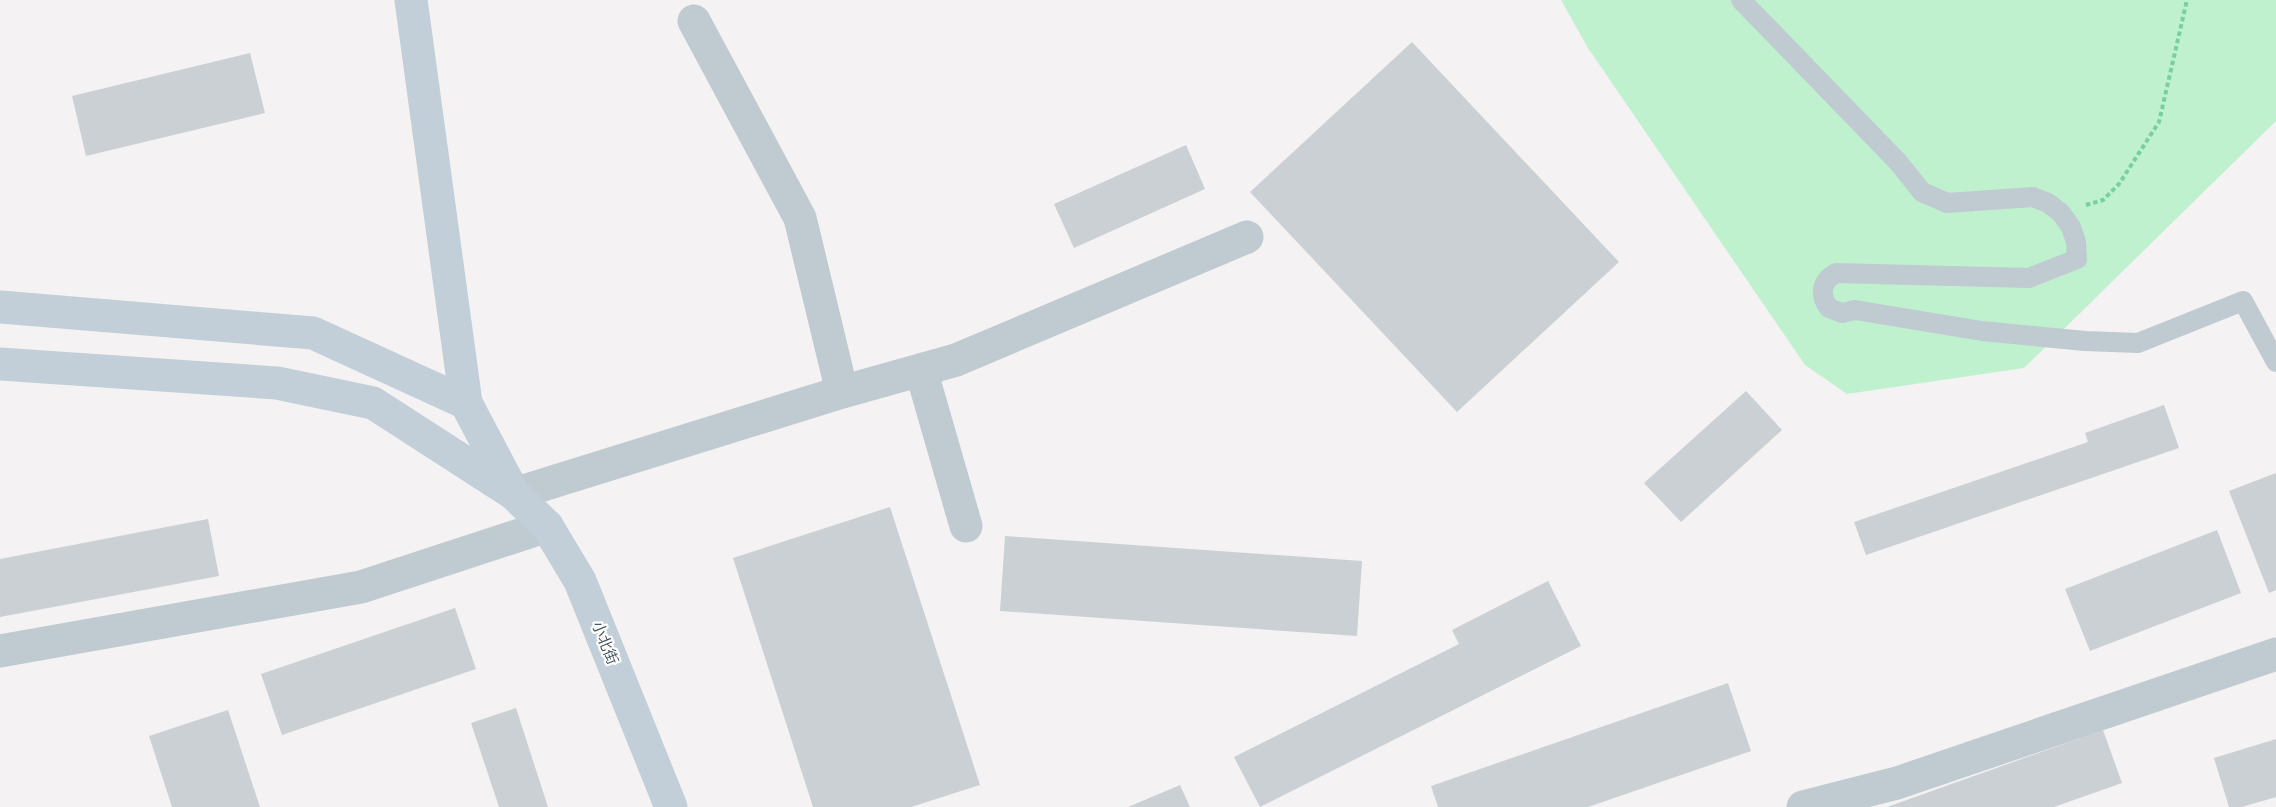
<svg xmlns="http://www.w3.org/2000/svg" width="2276" height="807" font-family="'IBM Plex Sans','Noto Sans SC',sans-serif">
<style>
.green{fill:#c0f1cf}
.building{fill:#cbd0d4}
.lines{fill:none;stroke-linecap:round;stroke-linejoin:round}
.path{stroke:#77d09d;stroke-width:4;stroke-dasharray:4.5 3;stroke-linecap:butt}
.lane{stroke:#bfcad1;stroke-width:20}
.street{stroke:#bfcad1;stroke-width:33}
.secondary{stroke:#c2ced8;stroke-width:33}
.labels{text-anchor:middle;stroke-width:4.5;stroke-linejoin:round;paint-order:stroke}
.street-label{font-size:15px;fill:#495760;stroke:#fff}
</style>
<rect width="100%" height="100%" fill="#f4f2f2"/>
<path class="green" d="M 1561,0 L 2276,0 L 2276,121 L 2024,368 L 1847,394 L 1805,365 L 1588,48 Z"/>
<g class="building">
<path d="M 1412,42 L 1619,262 L 1457,412 L 1250,192 Z"/>
<path d="M 250,53 L 265,113 L 86,156 L 72,96 Z"/>
<path d="M 1186,145 L 1205,189 L 1074,248 L 1054,204 Z"/>
<path d="M 1746,391 L 1782,430 L 1681,522 L 1644,483 Z"/>
<path d="M 2164,405 L 2179,448 L 1866,555 L 1854,522 L 2088,442 L 2085,433 Z"/>
<path d="M 2276,473 L 2276,590 L 2269,593 L 2229,491 Z"/>
<path d="M 890,507 L 980,785 L 911,807 L 813,807 L 733,558 Z"/>
<path d="M 208,519 L 219,576 L 0,617 L 0,559 Z"/>
<path d="M 2217,530 L 2241,593 L 2090,651 L 2065,589 Z"/>
<path d="M 1005,536 L 1362,561 L 1357,636 L 1000,611 Z"/>
<path d="M 1548,581 L 1581,646 L 1260,807 L 1234,757 L 1459,644 L 1452,630 Z"/>
<path d="M 455,608 L 476,669 L 282,735 L 261,674 Z"/>
<path d="M 1728,683 L 1751,751 L 1588,807 L 1438,807 L 1431,786 Z"/>
<path d="M 516,708 L 548,807 L 499,807 L 471,723 Z"/>
<path d="M 228,710 L 260,807 L 172,807 L 149,736 Z"/>
<path d="M 2103,730 L 2122,783 L 2054,807 L 1887,807 Z"/>
<path d="M 2276,739 L 2276,797 L 2242,807 L 2229,807 L 2214,758 Z"/>
<path d="M 1180,785 L 1190,807 L 1128,807 Z"/>
</g>
<g class="lines">
<path class="path" d="M 2086,205 L 2103,200 L 2119,184 L 2159,122 L 2187,0"/>
<path class="lane" d="M 1741,0 L 1898,162 L 1922,192 L 1947,203 L 2033,197 L 2048,203 L 2061,213 L 2071,227 L 2076,242 L 2077,259 L 2029,278 L 1836,273 C 1821,281 1819,295 1829,308 L 1842,313 L 1855,310 L 1982,331 L 2085,341 L 2138,343 L 2243,301 L 2276,362"/>
<g class="street">
<path d="M 694,21 L 800,218 L 842,392"/>
<path d="M 921,370 L 966,526"/>
<path d="M 514,494 L 842,392 L 956,360 L 1247,237"/>
<path d="M 0,651 L 361,587 L 547,526"/>
<path d="M 1803,807 L 1897,783 L 2276,654"/>
</g>
<g class="secondary">
<path d="M 411,0 L 466,403 L 513,492"/>
<path d="M 0,307 L 313,333 L 466,403"/>
<path d="M 0,364 L 277,383 L 373,403 L 514,494 L 547,526 L 580,581 L 671,807"/>
</g>
</g>
<g class="labels">
<g class="street-label">
<text transform="translate(605 643) rotate(68)" y="5">小北街</text>
</g>
</g>
</svg>
